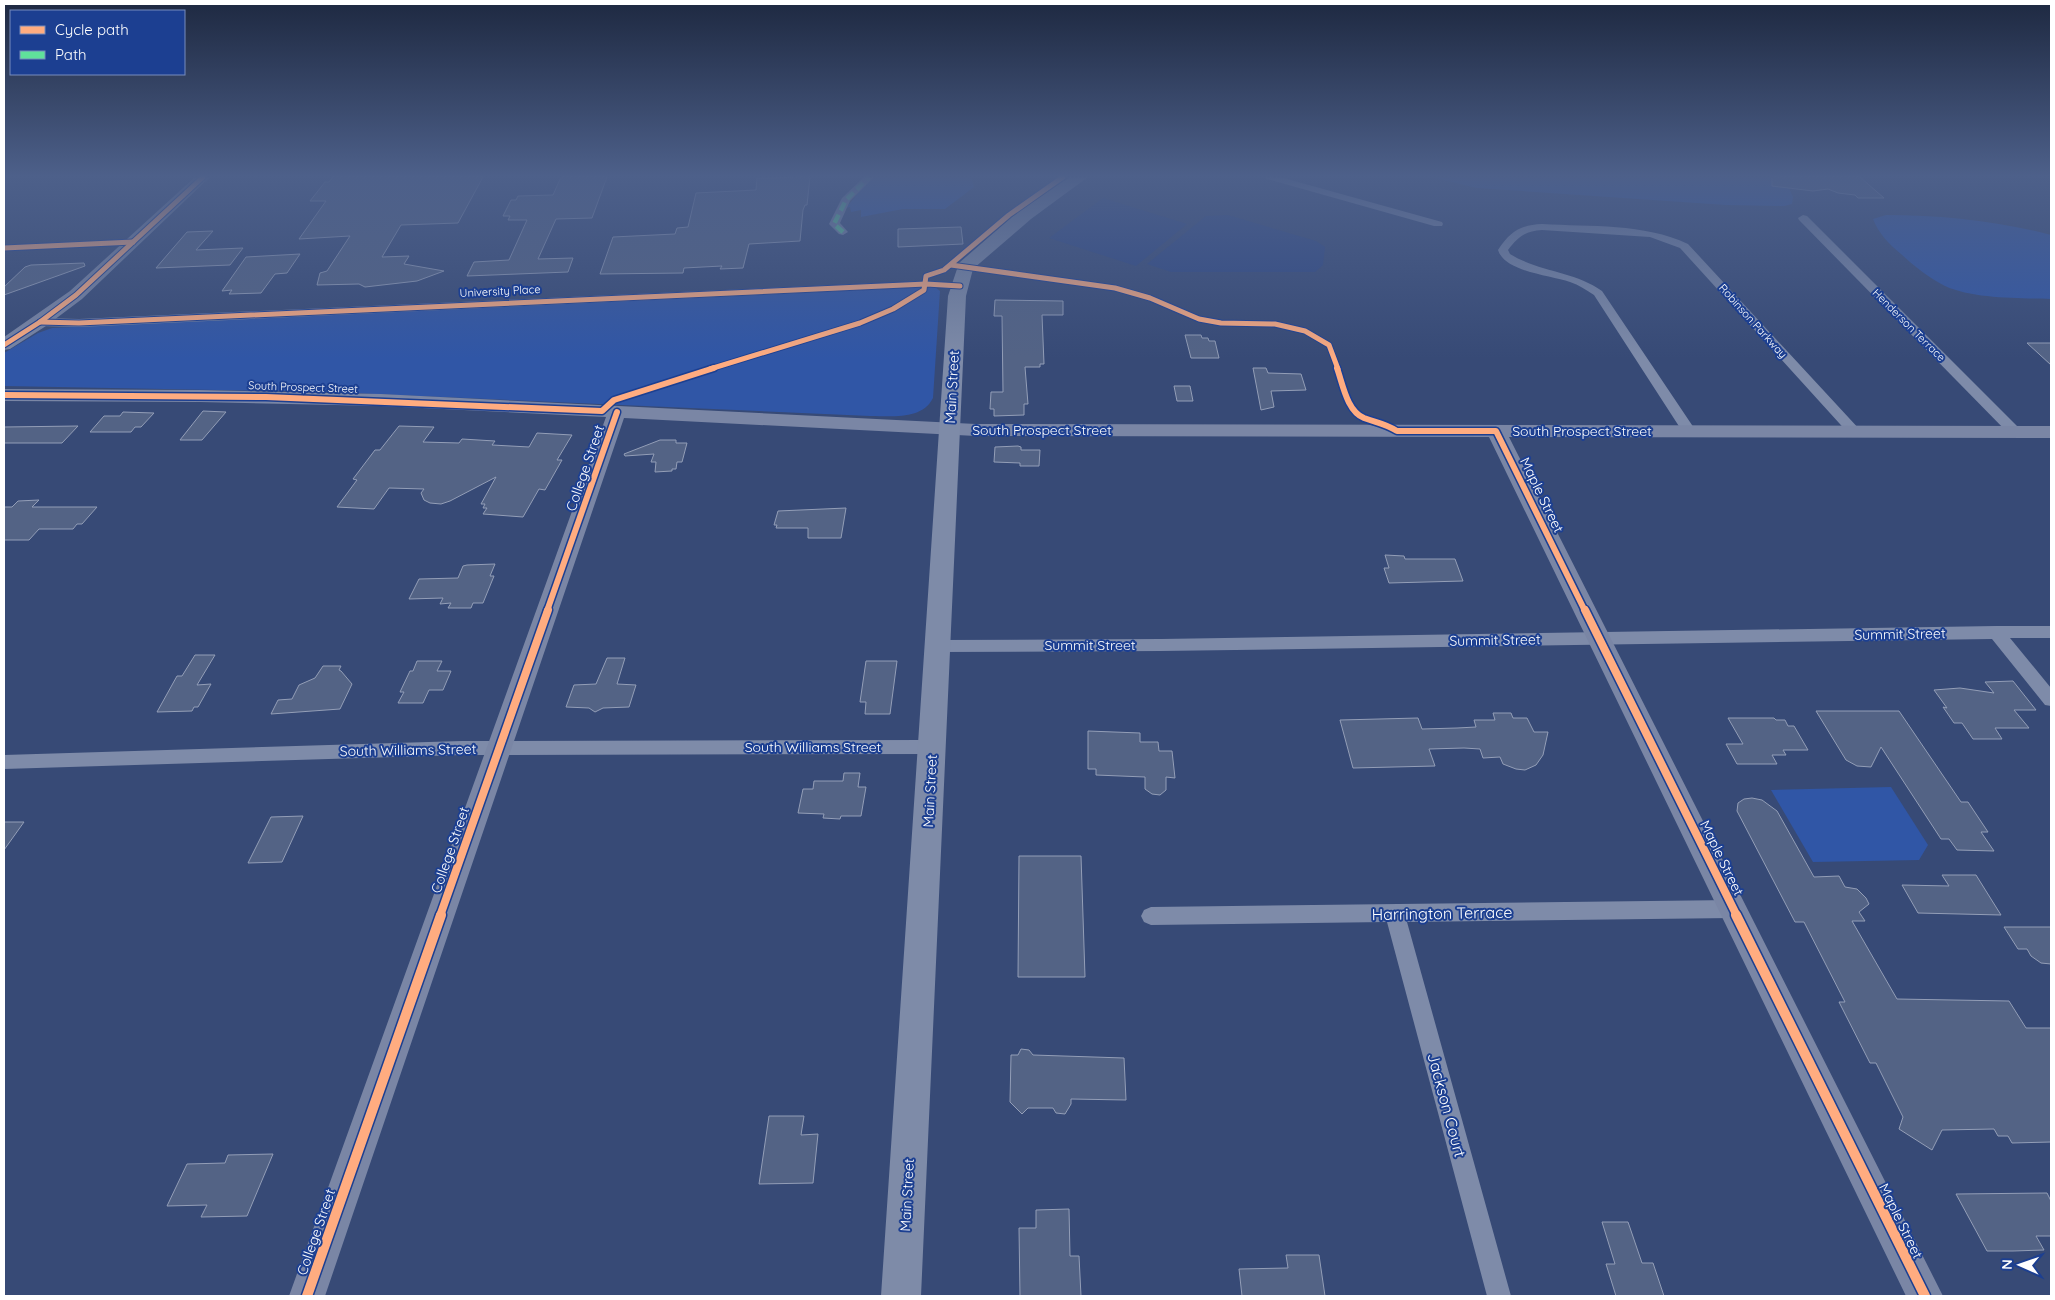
<svg xmlns="http://www.w3.org/2000/svg" width="2055" height="1300" font-family="Quicksand,sans-serif">
<style>
.green{fill:#3056a6}
.water{fill:#2e4783}
.building{fill:#536385;stroke:#939eb7}
.lines{fill:none;stroke-linecap:round;stroke-linejoin:round}
.street{fill:#7e8ba9;fill-rule:evenodd}
.secondary{fill:#7a86a5;fill-rule:evenodd}
.primary{fill:#7e8ba8;fill-rule:evenodd}
.quiet{stroke:#60e19b;stroke-width:4.5;stroke-dasharray:9 4.5;stroke-linecap:butt}
.cycleway-far3-casing{stroke:#1c3f91;stroke-width:7}
.cycleway-far2-casing{stroke:#1c3f91;stroke-width:9}
.cycleway-far1-casing{stroke:#1c3f91;stroke-width:11}
.cycleway-casing{stroke:#1c3f91;stroke-width:13}
.cycleway-far3{stroke:#ffac80;stroke-width:5}
.cycleway-far2{stroke:#ffac80;stroke-width:6}
.cycleway-far1{stroke:#ffac80;stroke-width:8}
.cycleway{stroke:#ffac80;stroke-width:10}
.labels{text-anchor:middle;stroke-width:4;stroke-linejoin:round;paint-order:stroke}
.far-street-label{font-size:11px;fill:#fff;stroke:#1c3f91}
.street-label{font-size:14px;fill:#fff;stroke:#1c3f91}
.near-street-label{font-size:16px;fill:#fff;stroke:#1c3f91}
</style>
<rect width="100%" height="100%" fill="#374a76"/>
<g class="green">
<path d="M 874,177 L 971,177 L 974,187 L 945,209 L 903,209 L 861,217 L 861,210 L 851,212 L 850,207 L 846,208 L 863,187 Z"/>
<path d="M 1431,177 L 1784,177 L 1793,197 L 1792,204 L 1784,206 L 1726,205 L 1477,188 Z"/>
<path d="M 1886,215 C 1941,215 1998,221 2051,235 L 2051,299 C 2020,298 1973,299 1945,286 C 1929,278 1914,266 1901,254 C 1889,244 1879,234 1873,219 Z"/>
<path d="M 922,287 L 935,287 L 940,291 L 933,398 C 922,420 892,416 870,416 L 329,392 L 4,386 L 4,353 L 38,333 L 52,328 Z"/>
<path d="M 1891,787 L 1928,845 L 1919,860 L 1813,862 L 1771,790 Z"/>
</g>
<g class="water">
<path d="M 1103,198 L 1187,224 L 1136,266 L 1049,238 Z"/>
<path d="M 1228,215 L 1316,241 L 1325,247 L 1323,265 L 1315,272 L 1171,272 L 1147,264 L 1206,216 Z"/>
</g>
<g class="building">
<path d="M 333,177 L 483,177 L 458,223 L 401,225 L 382,257 L 409,256 L 404,264 L 444,271 L 417,281 L 365,287 L 359,284 L 317,285 L 320,273 L 327,271 L 350,236 L 299,239 L 326,201 L 310,201 L 325,182 L 329,182 Z"/>
<path d="M 561,177 L 607,177 L 592,218 L 556,219 L 538,259 L 573,258 L 568,272 L 467,276 L 474,262 L 509,260 L 527,220 L 508,220 L 510,216 L 503,216 L 511,200 L 516,200 L 518,196 L 553,195 Z"/>
<path d="M 810,177 L 807,205 L 805,205 L 803,210 L 800,241 L 749,244 L 743,268 L 720,269 L 722,266 L 684,268 L 683,273 L 600,274 L 613,237 L 675,234 L 677,228 L 688,227 L 696,193 L 756,190 L 757,178 Z"/>
<path d="M 1772,177 L 1860,177 L 1884,198 L 1858,198 L 1855,195 L 1838,193 L 1828,189 L 1813,191 L 1772,186 Z"/>
<path d="M 961,227 L 963,244 L 898,247 L 898,229 Z"/>
<path d="M 213,231 L 196,250 L 243,248 L 230,265 L 156,268 L 187,232 Z"/>
<path d="M 300,254 L 287,273 L 275,274 L 261,293 L 229,294 L 232,290 L 222,291 L 246,257 Z"/>
<path d="M 84,263 L 85,266 L 4,295 L 4,287 L 25,267 L 31,265 Z"/>
<path d="M 995,300 L 1063,301 L 1063,315 L 1042,315 L 1044,364 L 1040,364 L 1040,367 L 1025,367 L 1028,404 L 1024,404 L 1024,415 L 994,416 L 994,409 L 990,409 L 991,392 L 1003,392 L 1002,316 L 994,316 Z"/>
<path d="M 1185,335 L 1201,335 L 1202,338 L 1208,338 L 1209,341 L 1215,341 L 1219,358 L 1191,358 Z"/>
<path d="M 2027,343 L 2051,343 L 2051,365 Z"/>
<path d="M 1253,368 L 1266,368 L 1268,373 L 1301,374 L 1306,390 L 1271,391 L 1274,407 L 1261,410 Z"/>
<path d="M 1174,386 L 1190,386 L 1193,401 L 1177,401 Z"/>
<path d="M 203,411 L 226,412 L 202,440 L 180,440 Z"/>
<path d="M 123,412 L 154,413 L 141,427 L 135,427 L 131,432 L 90,432 L 104,416 L 120,416 Z"/>
<path d="M 78,426 L 62,443 L 4,443 L 4,427 Z"/>
<path d="M 399,426 L 434,427 L 423,442 L 459,443 L 462,439 L 495,441 L 492,445 L 529,447 L 537,433 L 572,435 L 557,460 L 562,460 L 545,490 L 539,489 L 523,517 L 483,514 L 487,508 L 483,508 L 485,504 L 481,504 L 496,477 L 450,501 L 441,504 L 430,503 L 424,500 L 421,493 L 424,489 L 389,488 L 374,509 L 337,507 L 357,480 L 353,479 L 375,450 L 380,450 Z"/>
<path d="M 660,440 L 676,440 L 676,443 L 687,443 L 682,462 L 677,462 L 676,469 L 672,469 L 672,471 L 655,472 L 656,462 L 651,462 L 654,454 L 625,456 L 624,454 Z"/>
<path d="M 1018,446 L 1021,447 L 1021,450 L 1040,450 L 1039,466 L 1020,466 L 1020,463 L 994,462 L 995,447 Z"/>
<path d="M 39,500 L 32,507 L 97,507 L 82,524 L 77,524 L 73,529 L 39,529 L 29,540 L 4,540 L 4,507 L 12,507 L 18,501 Z"/>
<path d="M 846,508 L 841,538 L 808,538 L 808,528 L 776,528 L 777,525 L 774,525 L 778,511 Z"/>
<path d="M 1385,555 L 1404,556 L 1405,559 L 1455,559 L 1463,581 L 1389,583 L 1384,568 L 1389,568 Z"/>
<path d="M 495,564 L 490,576 L 494,576 L 483,603 L 473,603 L 471,608 L 448,608 L 451,603 L 440,604 L 443,598 L 409,599 L 419,579 L 458,578 L 463,566 L 467,565 Z"/>
<path d="M 195,655 L 215,655 L 197,685 L 211,684 L 198,707 L 194,707 L 192,711 L 157,712 L 177,676 L 182,676 Z"/>
<path d="M 607,658 L 625,658 L 617,684 L 636,685 L 629,707 L 603,708 L 595,712 L 589,708 L 566,707 L 574,685 L 596,684 Z"/>
<path d="M 417,661 L 442,661 L 437,671 L 451,671 L 443,690 L 429,690 L 423,703 L 398,703 L 404,692 L 400,692 L 410,671 L 413,671 Z"/>
<path d="M 866,661 L 897,661 L 890,714 L 865,714 L 866,702 L 860,702 Z"/>
<path d="M 323,666 L 341,666 L 339,670 L 341,671 L 352,684 L 340,709 L 271,714 L 278,700 L 292,699 L 299,685 L 315,678 Z"/>
<path d="M 2013,681 L 2036,710 L 2014,710 L 2029,728 L 1995,728 L 2002,739 L 1973,739 L 1962,723 L 1954,723 L 1943,707 L 1947,708 L 1934,690 L 1960,688 L 1994,693 L 1985,682 Z"/>
<path d="M 1816,711 L 1899,711 L 1961,802 L 1968,802 L 1988,832 L 1981,832 L 1994,851 L 1957,850 L 1949,839 L 1941,839 L 1881,747 L 1871,767 L 1857,766 L 1846,760 Z"/>
<path d="M 1493,713 L 1511,713 L 1513,718 L 1527,718 L 1534,732 L 1548,732 L 1543,755 L 1536,765 L 1525,770 L 1516,769 L 1503,764 L 1500,757 L 1483,758 L 1480,749 L 1464,748 L 1429,749 L 1435,766 L 1353,768 L 1340,720 L 1418,718 L 1422,729 L 1457,728 L 1476,727 L 1474,720 L 1495,720 Z"/>
<path d="M 1728,718 L 1774,718 L 1776,720 L 1785,720 L 1788,726 L 1794,726 L 1808,750 L 1783,750 L 1786,755 L 1772,755 L 1777,764 L 1737,764 L 1726,744 L 1743,744 Z"/>
<path d="M 1088,731 L 1140,733 L 1140,742 L 1158,742 L 1159,751 L 1172,751 L 1175,778 L 1166,777 L 1166,790 L 1160,795 L 1152,794 L 1145,789 L 1145,777 L 1096,775 L 1096,769 L 1088,769 Z"/>
<path d="M 844,773 L 860,773 L 858,787 L 866,787 L 861,816 L 841,816 L 840,819 L 823,818 L 824,814 L 798,813 L 803,789 L 813,789 L 814,781 L 843,781 Z"/>
<path d="M 1752,798 L 1762,800 L 1777,811 L 1814,877 L 1839,876 L 1845,887 L 1857,889 L 1866,898 L 1869,904 L 1859,912 L 1865,921 L 1852,921 L 1897,999 L 2009,1001 L 2026,1028 L 2051,1028 L 2051,1142 L 2012,1143 L 2008,1136 L 1998,1136 L 1994,1129 L 1942,1130 L 1932,1150 L 1899,1129 L 1903,1117 L 1876,1063 L 1870,1063 L 1839,1002 L 1845,1002 L 1804,922 L 1795,922 L 1737,811 L 1738,803 L 1744,799 Z"/>
<path d="M 303,816 L 282,862 L 248,863 L 271,817 Z"/>
<path d="M 4,822 L 24,822 L 4,850 Z"/>
<path d="M 1019,856 L 1081,856 L 1085,977 L 1018,977 Z"/>
<path d="M 1942,875 L 1976,875 L 2001,915 L 1918,913 L 1902,885 L 1949,886 Z"/>
<path d="M 2004,927 L 2051,927 L 2051,964 L 2041,963 L 2031,956 L 2027,949 L 2018,949 Z"/>
<path d="M 1021,1049 L 1029,1050 L 1033,1055 L 1124,1058 L 1126,1100 L 1071,1099 L 1071,1104 L 1065,1114 L 1056,1113 L 1053,1108 L 1028,1108 L 1022,1114 L 1010,1102 L 1011,1055 L 1018,1055 Z"/>
<path d="M 769,1116 L 804,1116 L 801,1135 L 818,1134 L 813,1183 L 759,1184 Z"/>
<path d="M 273,1154 L 247,1216 L 201,1217 L 207,1205 L 167,1206 L 187,1164 L 225,1163 L 228,1155 Z"/>
<path d="M 2047,1193 L 2051,1201 L 2051,1236 L 2036,1236 L 2044,1250 L 2013,1251 L 1987,1251 L 1956,1194 Z"/>
<path d="M 1069,1209 L 1070,1256 L 1079,1256 L 1081,1296 L 1020,1296 L 1019,1228 L 1036,1228 L 1036,1210 Z"/>
<path d="M 1602,1222 L 1628,1222 L 1642,1263 L 1653,1263 L 1664,1296 L 1616,1296 L 1606,1264 L 1615,1264 Z"/>
<path d="M 1286,1255 L 1319,1255 L 1325,1296 L 1242,1296 L 1239,1269 L 1288,1268 Z"/>
</g>
<g class="lines">
<g class="street">
<path d="M 864,177 L 874,177 L 850,201 L 840,223 L 848,232 L 843,235 L 839,234 L 829,224 L 842,198 Z"/>
<path d="M 1265,177 L 1280,177 L 1442,222 L 1443,224 L 1442,226 L 1434,226 L 1267,179 Z"/>
<path d="M 1803,215 L 1807,216 L 2020,429 L 2022,432 L 2020,435 L 2010,435 L 1799,220 L 1798,218 Z"/>
<path d="M 1542,224 C 1590,227 1644,223 1688,244 L 1861,431 L 1854,435 L 1849,434 L 1680,248 L 1650,237 L 1542,230 C 1525,231 1518,237 1508,250 L 1510,254 C 1539,272 1574,271 1602,291 L 1696,431 L 1689,435 L 1684,434 L 1594,295 C 1586,290 1579,285 1570,282 C 1550,275 1505,272 1498,250 C 1510,232 1520,225 1542,224 Z"/>
<path d="M 133,239 L 137,240 L 138,242 L 137,244 L 4,251 L 4,245 Z"/>
<path d="M 926,281 L 960,283 L 966,286 L 960,289 L 926,287 L 79,327 L 40,326 L 34,322 L 40,318 L 79,319 Z"/>
<path d="M 1996,626 L 2051,626 L 2051,638 L 2010,638 L 2051,688 L 2051,706 L 2045,705 L 1992,639 L 1161,651 L 939,652 L 933,650 L 931,646 L 933,642 L 939,640 L 1161,639 Z"/>
<path d="M 933,740 L 939,742 L 942,747 L 939,752 L 933,754 L 462,755 L 4,769 L 4,755 L 462,741 Z"/>
<path d="M 1733,900 L 1740,903 L 1743,909 L 1740,915 L 1733,918 L 1407,922 L 1511,1296 L 1487,1296 L 1387,922 L 1151,925 L 1144,922 L 1141,916 L 1144,910 L 1151,907 Z"/>
</g>
<g class="secondary">
<path d="M 195,177 L 210,177 L 82,299 L 46,326 L 10,349 L 4,350 L 4,337 L 70,291 Z"/>
<path d="M 4,389 L 200,390 L 381,394 L 976,424 L 2051,426 L 2051,438 L 1509,437 L 1943,1296 L 1906,1296 L 1489,437 L 976,436 L 624,418 L 325,1296 L 289,1296 L 606,417 L 381,406 L 200,402 L 4,401 Z"/>
</g>
<path class="primary" d="M 1070,177 L 1088,177 L 1031,219 L 973,269 L 966,296 L 921,1296 L 881,1296 L 948,296 L 959,263 L 1019,211 Z"/>
<path class="quiet" d="M 843,232 L 834,224 L 846,200 L 869,177"/>
<g class="cycleway-far3-casing">
<g id="cycleway-far3">
<path d="M 4,248 L 133,242"/>
<path d="M 951,265 L 1115,288 L 1150,298 L 1199,319 L 1221,323 L 1275,324 L 1305,331 L 1329,345 L 1338,369"/>
<path d="M 40,322 L 79,323 L 926,284 L 960,286"/>
<path d="M 4,345 L 40,322 L 76,295 L 203,177"/>
<path d="M 710,369 L 860,323 L 893,309 L 924,290 L 926,276 L 944,270 L 1009,215 L 1063,177"/>
</g>
</g>
<g class="cycleway-far2-casing">
<g id="cycleway-far2">
<path d="M 1337,368 C 1343,385 1347,411 1364,418 C 1377,423 1384,423 1397,431 L 1496,431 L 1585,611"/>
<path d="M 4,395 L 266,397 L 602,411 L 614,400 L 714,368"/>
<path d="M 547,611 L 617,412"/>
</g>
</g>
<g class="cycleway-far1-casing">
<g id="cycleway-far1">
<path d="M 1585,610 L 1737,916"/>
<path d="M 440,916 L 548,610"/>
</g>
</g>
<g class="cycleway-casing">
<g id="cycleway">
<path d="M 1736,915 L 1925,1296"/>
<path d="M 307,1296 L 441,915"/>
</g>
</g>
<use href="#cycleway-far3" class="cycleway-far3"/>
<use href="#cycleway-far2" class="cycleway-far2"/>
<use href="#cycleway-far1" class="cycleway-far1"/>
<use href="#cycleway" class="cycleway"/>
</g>
<linearGradient id="sky" x2="0" y2="1"><stop stop-color="#1e2941"/><stop offset="0.49" stop-color="#4d608a"/><stop offset="1" stop-color="#4d608a" stop-opacity="0"/></linearGradient>
<rect width="2055" height="359" fill="url(#sky)"/>
<g class="labels">
<g class="far-street-label">
<text transform="translate(500 291) rotate(-3)" y="4">University Place</text>
<text transform="translate(1753 321) rotate(48)" y="4">Robinson Parkway</text>
<text transform="translate(1909 325) rotate(45)" y="4">Henderson Terrace</text>
<text transform="translate(303 387) rotate(2)" y="4">South Prospect Street</text>
</g>
<g class="street-label">
<text transform="translate(952 387) rotate(-87)" y="5">Main Street</text>
<text x="1042" y="435">South Prospect Street</text>
<text x="1582" y="436">South Prospect Street</text>
<text transform="translate(585 468) rotate(-71)" y="5">College Street</text>
<text transform="translate(1542 495) rotate(64)" y="5">Maple Street</text>
<text transform="translate(1900 634) rotate(-1)" y="5">Summit Street</text>
<text transform="translate(1495 640) rotate(-1)" y="5">Summit Street</text>
<text x="1090" y="650">Summit Street</text>
<text x="813" y="752">South Williams Street</text>
<text transform="translate(408 750) rotate(-1)" y="5">South Williams Street</text>
<text transform="translate(930 791) rotate(-87)" y="5">Main Street</text>
<text transform="translate(450 850) rotate(-71)" y="5">College Street</text>
<text transform="translate(1722 858) rotate(64)" y="5">Maple Street</text>
<text transform="translate(907 1195) rotate(-87)" y="5">Main Street</text>
<text transform="translate(1901 1221) rotate(64)" y="5">Maple Street</text>
<text transform="translate(316 1232) rotate(-71)" y="5">College Street</text>
</g>
<g class="near-street-label">
<text transform="translate(1442 913) rotate(-1)" y="6">Harrington Terrace</text>
<text transform="translate(1447 1105) rotate(75)" y="6">Jackson Court</text>
</g>
</g>
<rect width="2055" height="1300" fill="none" stroke="#ffffff" stroke-width="10"/>
<rect x="10" y="10" width="175" height="65" fill="#1c3f91" stroke="#778cbd"/>
<rect x="20" y="26" width="25" height="8" fill="#ffac80" stroke="#778cbd"/>
<text x="55" y="35" font-size="15" fill="#ffffff">Cycle path</text>
<rect x="20" y="51" width="25" height="8" fill="#60e19b" stroke="#778cbd"/>
<text x="55" y="60" font-size="15" fill="#ffffff">Path</text>
<g transform="translate(2020 1265) rotate(272)" stroke="#1c3f91" stroke-width="4" paint-order="stroke">
<path d="M0-4L9 19L0 12L-9 19Z" fill="#ffffff"/>
<text y="-8" font-size="14" font-weight="bold" text-anchor="middle" fill="#ffffff">N</text>
</g>
</svg>
